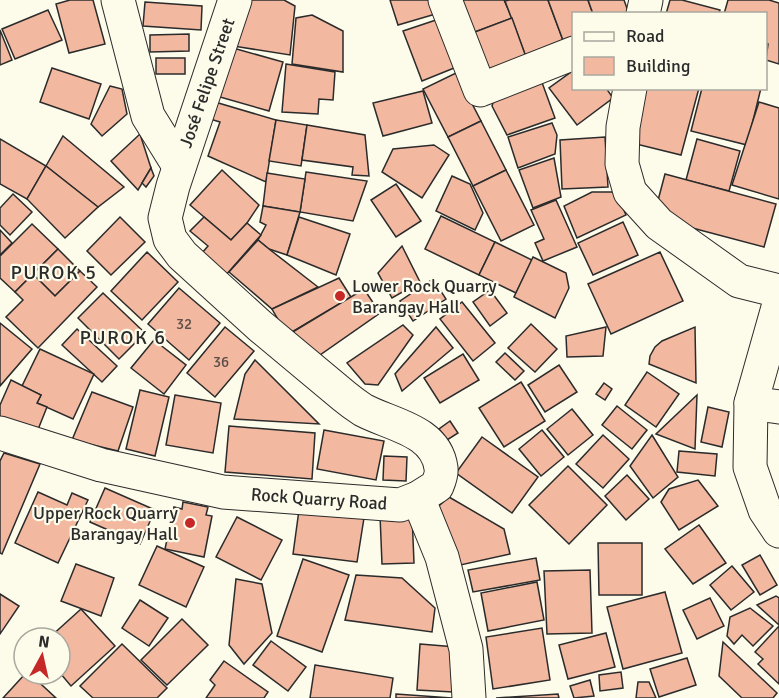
<svg xmlns="http://www.w3.org/2000/svg" width="779" height="698" font-family="Signika,sans-serif">
<style>
.building{fill:#f2b8a0;stroke:#2b2b2b;stroke-width:1.5}
.lines{fill:none;stroke-linecap:round;stroke-linejoin:round}
.minor-casing{stroke:#2b2b2b;stroke-width:35}
.minor{stroke:#fdfbea;stroke-width:33}
.poi-dot{fill:#c62828;stroke:#fdfbea;stroke-width:2}
.labels{text-anchor:middle;stroke-width:4.5;stroke-linejoin:round;paint-order:stroke}
.number-label{font-size:15px;fill:#5d4e48}
.street-label{font-size:18px;fill:#2b2b2b;stroke:#fdfbea}
.poi-label{font-size:18px;fill:#2b2b2b;stroke:#fdfbea;text-anchor:start}
.neighbourhood-label{font-size:20px;letter-spacing:1.5px;fill:#2b2b2b;stroke:#fdfbea}
</style>
<rect width="100%" height="100%" fill="#fdfbea"/>
<g class="building">
<path d="M 70,0 L 93,0 L 105,44 L 69,53 L 56,4 Z"/>
<path d="M 242,0 L 284,0 L 295,6 L 290,55 L 233,46 Z"/>
<path d="M 390,0 L 435,0 L 439,13 L 398,25 Z"/>
<path d="M 453,0 L 504,0 L 512,18 L 467,35 Z"/>
<path d="M 509,0 L 548,0 L 564,43 L 526,57 L 505,1 Z"/>
<path d="M 548,0 L 588,0 L 593,14 L 574,14 L 574,39 L 564,43 Z"/>
<path d="M 588,0 L 624,0 L 629,14 L 593,14 Z"/>
<path d="M 670,0 L 682,0 L 720,10 L 719,14 L 666,14 Z"/>
<path d="M 728,0 L 769,0 L 779,3 L 779,64 L 766,60 L 768,44 L 766,43 L 766,14 L 724,14 Z"/>
<path d="M 145,2 L 202,6 L 201,30 L 143,26 Z"/>
<path d="M 48,10 L 62,40 L 15,59 L 2,29 Z"/>
<path d="M 312,15 L 343,31 L 343,72 L 292,64 L 296,18 Z"/>
<path d="M 442,18 L 459,66 L 422,81 L 403,31 Z"/>
<path d="M 512,18 L 526,57 L 485,72 L 467,35 Z"/>
<path d="M 0,30 L 12,60 L 0,65 Z"/>
<path d="M 189,34 L 189,51 L 150,52 L 150,35 Z"/>
<path d="M 233,48 L 283,62 L 269,111 L 220,97 Z"/>
<rect x="156" y="58" width="29" height="16"/>
<path d="M 286,64 L 335,72 L 333,100 L 319,99 L 318,114 L 282,112 Z"/>
<path d="M 52,68 L 101,84 L 89,119 L 40,102 Z"/>
<path d="M 574,70 L 574,88 L 606,88 L 613,98 L 577,125 L 549,88 Z"/>
<path d="M 456,73 L 481,121 L 448,137 L 423,89 Z"/>
<path d="M 540,77 L 555,118 L 507,135 L 492,106 L 496,93 Z"/>
<path d="M 110,86 L 122,89 L 127,114 L 102,136 L 91,124 Z"/>
<path d="M 646,88 L 699,88 L 681,155 L 632,143 Z"/>
<path d="M 702,88 L 761,88 L 747,145 L 691,131 Z"/>
<path d="M 423,91 L 432,123 L 383,136 L 373,103 Z"/>
<path d="M 215,102 L 276,120 L 266,182 L 208,156 L 220,122 L 210,119 Z"/>
<path d="M 759,102 L 779,108 L 779,199 L 732,185 Z"/>
<path d="M 276,120 L 307,125 L 301,166 L 269,161 Z"/>
<path d="M 481,121 L 506,170 L 473,186 L 448,137 Z"/>
<path d="M 552,123 L 557,135 L 555,154 L 518,168 L 508,137 Z"/>
<path d="M 307,125 L 365,135 L 369,176 L 352,175 L 353,167 L 302,160 Z"/>
<path d="M 140,134 L 151,168 L 138,190 L 111,161 Z"/>
<path d="M 63,136 L 124,187 L 98,207 L 46,166 Z"/>
<path d="M 605,137 L 608,187 L 562,189 L 560,140 Z"/>
<path d="M 0,139 L 46,166 L 27,199 L 0,184 Z"/>
<path d="M 697,139 L 740,151 L 729,191 L 686,180 Z"/>
<path d="M 434,145 L 449,155 L 422,198 L 382,172 L 393,149 Z"/>
<path d="M 554,158 L 561,197 L 533,208 L 519,170 Z"/>
<path d="M 46,166 L 98,207 L 65,238 L 27,199 Z"/>
<path d="M 151,168 L 154,176 L 146,187 L 142,183 Z"/>
<path d="M 222,170 L 259,205 L 247,223 L 231,240 L 190,205 Z"/>
<path d="M 506,170 L 534,225 L 501,241 L 473,186 Z"/>
<path d="M 306,172 L 367,181 L 353,221 L 300,212 Z"/>
<path d="M 267,173 L 305,179 L 300,212 L 263,206 Z"/>
<path d="M 665,174 L 776,204 L 764,247 L 681,225 L 656,208 Z"/>
<path d="M 452,176 L 470,184 L 483,213 L 475,230 L 436,211 Z"/>
<path d="M 396,184 L 421,221 L 396,237 L 371,200 Z"/>
<path d="M 592,192 L 616,192 L 626,215 L 577,238 L 564,206 Z"/>
<path d="M 13,194 L 32,212 L 10,235 L 0,225 L 0,208 Z"/>
<path d="M 556,200 L 577,247 L 543,261 L 535,243 L 544,239 L 531,210 Z"/>
<path d="M 263,206 L 300,212 L 287,255 L 269,249 L 258,240 L 266,225 L 260,222 Z"/>
<path d="M 441,216 L 495,242 L 479,275 L 425,249 Z"/>
<path d="M 120,217 L 145,242 L 111,275 L 87,251 Z"/>
<path d="M 204,217 L 231,240 L 247,223 L 261,235 L 226,275 L 202,253 L 208,246 L 190,231 Z"/>
<path d="M 299,217 L 350,234 L 336,275 L 287,255 Z"/>
<path d="M 623,222 L 638,255 L 593,275 L 578,243 Z"/>
<path d="M 32,224 L 58,249 L 15,292 L 0,278 L 0,256 Z"/>
<path d="M 0,230 L 12,243 L 0,255 Z"/>
<path d="M 258,240 L 269,249 L 318,287 L 272,309 L 229,272 Z"/>
<path d="M 495,242 L 532,260 L 516,293 L 479,275 Z"/>
<path d="M 402,246 L 420,282 L 392,298 L 378,273 Z"/>
<path d="M 58,249 L 80,271 L 55,296 L 33,274 Z"/>
<path d="M 147,252 L 178,282 L 142,320 L 111,291 Z"/>
<path d="M 660,252 L 683,301 L 611,334 L 588,284 Z"/>
<path d="M 533,257 L 566,273 L 569,288 L 555,318 L 514,297 Z"/>
<path d="M 80,271 L 97,287 L 38,348 L 6,317 L 23,300 L 15,292 L 33,274 L 55,296 Z"/>
<path d="M 339,278 L 351,297 L 287,335 L 272,309 Z"/>
<path d="M 433,279 L 446,299 L 413,321 L 400,301 Z"/>
<path d="M 179,288 L 220,323 L 189,360 L 148,324 Z"/>
<path d="M 364,289 L 380,313 L 317,357 L 291,333 Z"/>
<path d="M 490,290 L 507,313 L 490,326 L 473,302 Z"/>
<path d="M 103,293 L 145,333 L 119,359 L 78,318 Z"/>
<path d="M 462,302 L 495,343 L 473,361 L 440,319 Z"/>
<path d="M 0,323 L 32,349 L 0,386 Z"/>
<path d="M 531,324 L 557,349 L 535,372 L 508,348 Z"/>
<path d="M 403,325 L 413,335 L 378,385 L 365,384 L 347,363 Z"/>
<path d="M 225,327 L 254,351 L 215,397 L 187,373 Z"/>
<path d="M 436,327 L 453,348 L 402,391 L 395,374 Z"/>
<path d="M 606,327 L 603,356 L 567,357 L 566,336 Z"/>
<path d="M 695,327 L 696,383 L 649,364 L 650,356 L 655,347 L 662,341 Z"/>
<path d="M 77,329 L 117,366 L 102,382 L 62,345 Z"/>
<path d="M 154,340 L 186,365 L 164,394 L 131,368 Z"/>
<path d="M 40,349 L 94,374 L 73,419 L 37,403 L 41,395 L 22,386 Z"/>
<path d="M 505,353 L 524,371 L 515,380 L 496,362 Z"/>
<path d="M 463,354 L 479,380 L 440,403 L 424,378 Z"/>
<path d="M 255,360 L 319,424 L 234,419 L 245,374 Z"/>
<path d="M 559,365 L 577,392 L 545,412 L 528,385 Z"/>
<path d="M 647,372 L 679,394 L 656,427 L 625,405 Z"/>
<path d="M 11,380 L 41,395 L 37,403 L 47,407 L 37,432 L 0,420 L 0,405 Z"/>
<path d="M 521,382 L 545,421 L 504,447 L 479,408 Z"/>
<path d="M 604,383 L 612,389 L 605,400 L 596,394 Z"/>
<path d="M 140,390 L 169,397 L 155,456 L 126,449 Z"/>
<path d="M 92,392 L 133,407 L 118,451 L 72,440 Z"/>
<path d="M 175,395 L 221,403 L 213,453 L 166,445 Z"/>
<path d="M 697,395 L 695,449 L 656,434 Z"/>
<path d="M 617,406 L 647,430 L 632,449 L 602,425 Z"/>
<path d="M 708,407 L 729,412 L 722,447 L 701,442 Z"/>
<path d="M 572,409 L 593,435 L 568,455 L 547,429 Z"/>
<path d="M 450,421 L 458,433 L 447,440 L 439,429 Z"/>
<path d="M 229,426 L 315,433 L 312,479 L 225,472 Z"/>
<path d="M 324,430 L 384,441 L 376,480 L 317,469 Z"/>
<path d="M 542,430 L 564,457 L 541,476 L 519,449 Z"/>
<path d="M 603,435 L 629,459 L 603,488 L 576,464 Z"/>
<path d="M 652,435 L 678,477 L 653,498 L 630,466 Z"/>
<path d="M 482,437 L 538,477 L 512,513 L 456,473 Z"/>
<path d="M 679,451 L 717,454 L 715,476 L 677,472 Z"/>
<path d="M 4,453 L 40,464 L 2,554 L 0,553 L 0,461 Z"/>
<path d="M 384,456 L 407,457 L 406,481 L 383,480 Z"/>
<path d="M 568,466 L 607,505 L 569,544 L 529,505 Z"/>
<path d="M 627,475 L 649,499 L 626,520 L 605,496 Z"/>
<path d="M 698,480 L 718,506 L 679,530 L 661,502 L 669,489 Z"/>
<path d="M 105,488 L 155,510 L 140,544 L 90,522 Z"/>
<path d="M 38,492 L 67,505 L 72,493 L 88,500 L 58,563 L 15,543 Z"/>
<path d="M 449,497 L 504,529 L 510,554 L 456,566 L 433,511 Z"/>
<path d="M 183,502 L 208,507 L 206,515 L 212,516 L 204,557 L 165,549 L 174,507 L 182,509 Z"/>
<path d="M 299,510 L 364,518 L 357,562 L 293,554 Z"/>
<path d="M 412,514 L 414,563 L 382,564 L 380,515 Z"/>
<path d="M 237,517 L 282,540 L 261,580 L 216,557 Z"/>
<path d="M 699,525 L 726,563 L 693,584 L 665,549 Z"/>
<path d="M 598,543 L 642,543 L 642,595 L 599,595 Z"/>
<path d="M 157,546 L 204,567 L 186,607 L 139,585 Z"/>
<path d="M 760,555 L 777,585 L 760,595 L 742,565 Z"/>
<path d="M 536,558 L 540,580 L 473,592 L 468,570 Z"/>
<path d="M 303,559 L 349,575 L 322,652 L 277,636 Z"/>
<path d="M 76,564 L 114,578 L 101,616 L 61,601 Z"/>
<path d="M 732,566 L 754,592 L 731,610 L 710,585 Z"/>
<path d="M 590,570 L 592,633 L 547,634 L 544,571 Z"/>
<path d="M 356,575 L 402,578 L 435,608 L 432,632 L 345,620 Z"/>
<path d="M 236,579 L 262,584 L 272,633 L 244,664 L 229,645 Z"/>
<path d="M 537,582 L 544,620 L 488,631 L 481,593 Z"/>
<path d="M 665,592 L 682,653 L 623,669 L 607,607 Z"/>
<path d="M 0,594 L 19,606 L 0,634 Z"/>
<path d="M 776,596 L 779,598 L 779,625 L 757,605 Z"/>
<path d="M 710,598 L 724,626 L 697,639 L 683,610 Z"/>
<path d="M 140,600 L 168,618 L 149,646 L 122,628 Z"/>
<path d="M 750,608 L 773,626 L 753,646 L 742,635 L 734,644 L 727,636 L 730,617 Z"/>
<path d="M 81,609 L 115,646 L 71,686 L 60,673 L 60,638 L 49,638 Z"/>
<path d="M 182,619 L 208,645 L 167,685 L 141,660 Z"/>
<path d="M 779,626 L 779,684 L 758,664 L 763,659 L 755,652 Z"/>
<path d="M 542,628 L 550,680 L 493,689 L 486,637 Z"/>
<path d="M 606,633 L 615,667 L 568,679 L 559,645 Z"/>
<path d="M 271,641 L 306,667 L 288,691 L 253,665 Z"/>
<path d="M 723,642 L 777,693 L 773,698 L 742,698 L 719,676 Z"/>
<path d="M 122,644 L 167,688 L 157,698 L 93,698 L 80,686 Z"/>
<path d="M 420,644 L 456,647 L 453,692 L 417,690 Z"/>
<path d="M 687,658 L 696,685 L 659,697 L 650,669 Z"/>
<path d="M 224,661 L 268,692 L 264,698 L 206,698 L 215,685 L 210,680 Z"/>
<path d="M 315,665 L 393,678 L 390,698 L 310,698 Z"/>
<path d="M 621,672 L 623,688 L 600,691 L 599,675 Z"/>
<path d="M 25,674 L 30,674 L 56,698 L 3,698 Z"/>
<path d="M 590,680 L 594,696 L 574,698 L 570,686 Z"/>
<path d="M 638,682 L 649,682 L 656,698 L 636,698 Z"/>
<path d="M 396,694 L 452,698 L 396,698 Z"/>
<path d="M 558,694 L 559,698 L 496,698 Z"/>
</g>
<g class="lines">
<g class="minor-casing">
<g id="minor">
<path d="M 118,0 L 148,116 L 179,166"/>
<path d="M 445,0 L 480,90 L 574,53"/>
<path d="M 643,14 L 646,0"/>
<path d="M 630,88 L 623,127 L 622,164 L 630,192 L 659,224 L 739,281 L 779,291"/>
<path d="M 779,304 L 751,403 L 750,467 L 765,510 L 779,531"/>
<path d="M 751,403 L 779,407"/>
<path d="M 0,433 L 101,465 L 223,492 L 400,505 L 418,498 L 437,486 C 439,481 442,474 441,468 C 436,430 391,425 363,410 C 357,406 350,401 344,396 L 260,326 L 182,255 L 170,239 L 165,218 L 173,186 L 235,0"/>
<path d="M 418,498 L 442,557 L 466,649 L 469,698"/>
</g>
</g>
<use href="#minor" class="minor"/>
</g>
<g class="poi-dot">
<circle cx="340" cy="296" r="6"/>
<circle cx="190" cy="523" r="6"/>
</g>
<g class="labels">
<g class="number-label">
<text x="184" y="329">32</text>
<text x="221" y="367">36</text>
</g>
<g class="street-label">
<text transform="translate(207 83) rotate(-71)" y="6">José Felipe Street</text>
<text transform="translate(319 499) rotate(4)" y="6">Rock Quarry Road</text>
</g>
<g class="poi-label">
<text x="352" y="292">Lower Rock Quarry<tspan x="352" dy="21">Barangay Hall</tspan></text>
<text x="178" y="519" text-anchor="end">Upper Rock Quarry<tspan x="178" dy="21">Barangay Hall</tspan></text>
</g>
<g class="neighbourhood-label">
<text x="54" y="279">PUROK 5</text>
<text x="123" y="344">PUROK 6</text>
</g>
</g>
<rect x="572" y="12" width="195" height="78" fill="#fdfbea" stroke="#a9a89e" stroke-width="1.5"/>
<rect x="584" y="32" width="30" height="9" fill="#fdfbea" stroke="#a9a89e" stroke-width="1.5"/>
<text x="626" y="42" font-size="18" fill="#2b2b2b">Road</text>
<rect x="584" y="57" width="30" height="18" fill="#f2b8a0" stroke="#a9a89e" stroke-width="1.5"/>
<text x="626" y="72" font-size="18" fill="#2b2b2b">Building</text>
<g transform="translate(42 656) rotate(8)"><circle r="28" fill="#fdfbea" stroke="#a9a89e" stroke-width="1.5"/>
<path d="M0-4.5L10 22L0 15L-10 22Z" fill="#c62828"/>
<text y="-9" font-size="16" font-weight="bold" text-anchor="middle" fill="#2b2b2b">N</text>
</g>
</svg>
